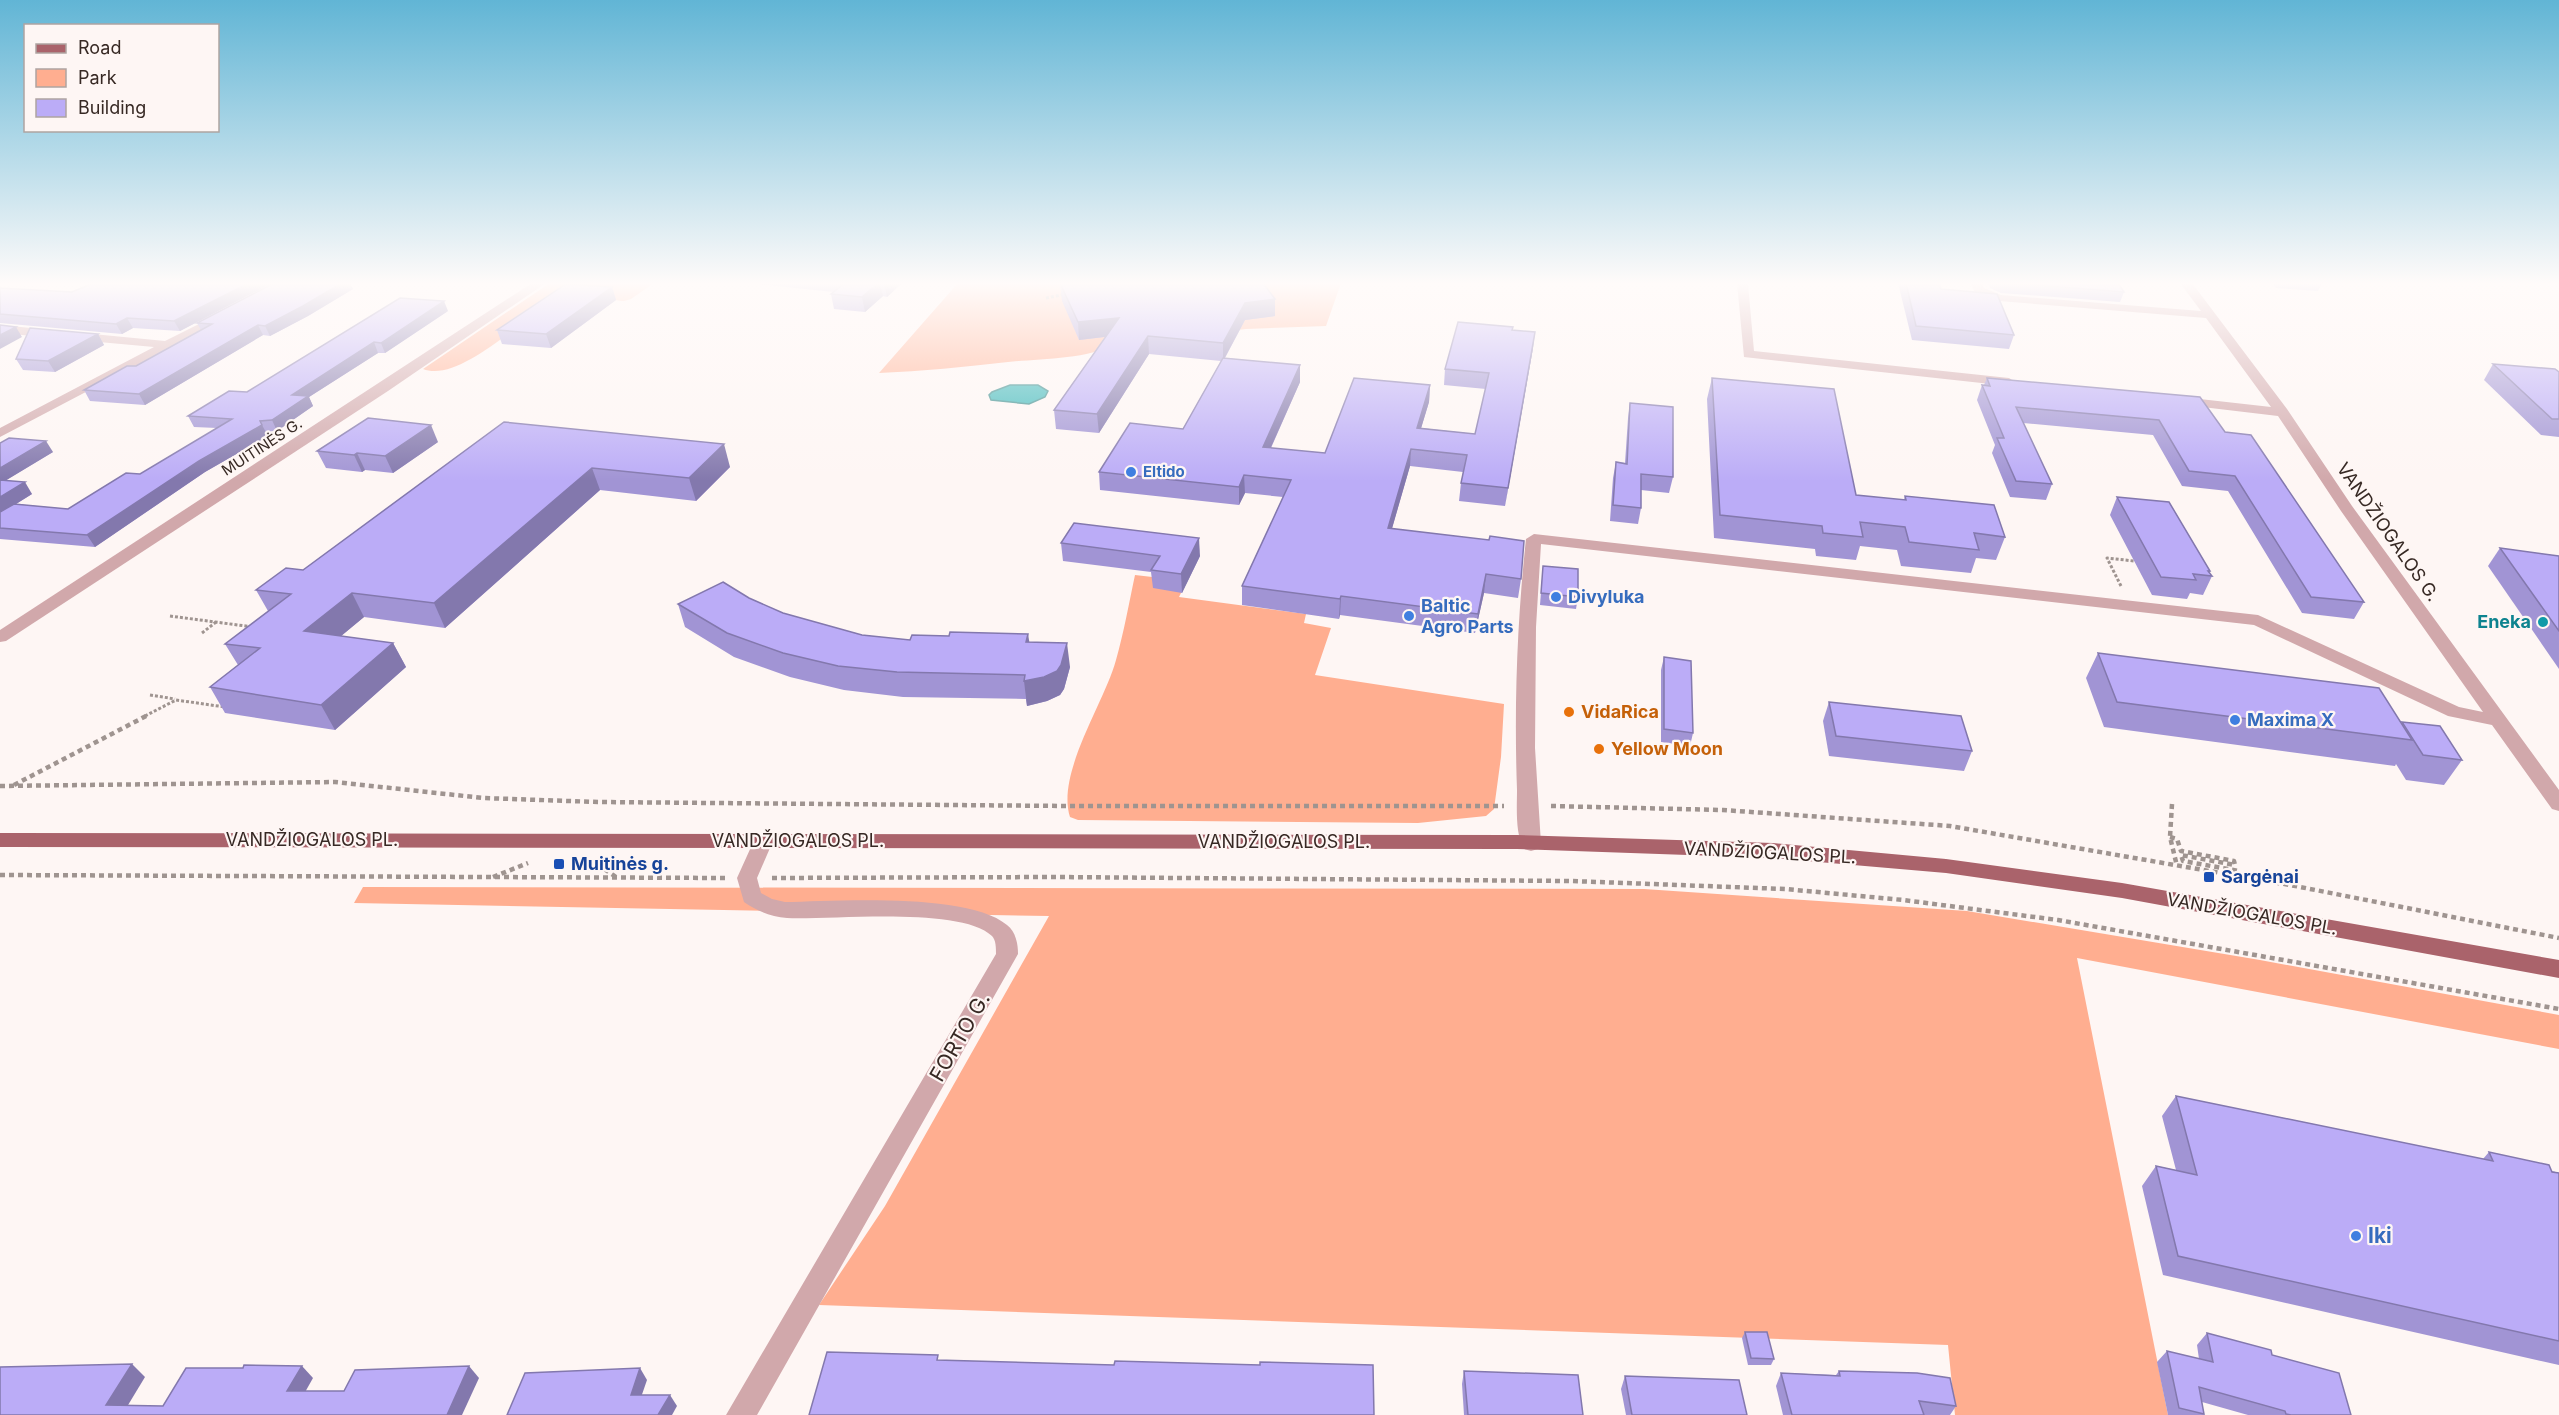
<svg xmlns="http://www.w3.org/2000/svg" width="2559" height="1415" font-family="Inter,sans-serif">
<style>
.green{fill:#ffae90}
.water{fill:#37b6b8;stroke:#378c8c;stroke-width:1.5}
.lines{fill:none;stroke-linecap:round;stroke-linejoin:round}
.path-far1{stroke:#9f9490;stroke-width:3;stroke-dasharray:3 2;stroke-linecap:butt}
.path{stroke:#9f9490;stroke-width:4.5;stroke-dasharray:5 4;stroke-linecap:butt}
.minor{fill:#d1a8ab;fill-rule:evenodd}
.major{fill:#aa636b;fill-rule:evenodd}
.wall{fill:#a194d4}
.shaded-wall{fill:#8378ad}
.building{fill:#bbacf7;stroke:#8378ad;stroke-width:1.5}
.shop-dot{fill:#3f7fe0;stroke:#fef6f4;stroke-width:2}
.culture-dot{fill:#0f9aa8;stroke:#fef6f4;stroke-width:2}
.food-dot{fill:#e8710a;stroke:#fef6f4;stroke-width:2}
.transit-dot{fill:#1a4fb4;stroke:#fef6f4;stroke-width:2}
.labels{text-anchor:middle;stroke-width:4.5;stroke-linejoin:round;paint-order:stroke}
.far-street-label{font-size:15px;fill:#372924;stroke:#fef6f4}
.far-shop-label{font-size:15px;font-weight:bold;fill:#366cbe;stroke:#fef6f4;text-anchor:start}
.street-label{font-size:18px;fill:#372924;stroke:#fef6f4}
.shop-label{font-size:18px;font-weight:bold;fill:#366cbe;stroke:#fef6f4;text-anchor:start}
.culture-label{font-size:18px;font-weight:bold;fill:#0d838f;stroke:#fef6f4;text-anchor:end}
.food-label{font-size:18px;font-weight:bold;fill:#c56008;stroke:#fef6f4;text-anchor:start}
.transit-label{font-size:18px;font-weight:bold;fill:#164399;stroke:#fef6f4;text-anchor:start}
.near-street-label{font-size:21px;fill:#372924;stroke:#fef6f4}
.near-shop-label{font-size:21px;font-weight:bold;fill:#366cbe;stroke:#fef6f4;text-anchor:start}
</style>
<rect width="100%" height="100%" fill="#fef6f4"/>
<g class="green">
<path d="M 550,283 L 654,283 L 631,299 L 624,301 C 612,300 574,294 564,297 C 527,311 462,384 423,369 Z"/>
<path d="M 958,283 L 1341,283 L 1326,326 L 1246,329 L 1113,345 C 1088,359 1037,359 1008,362 C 965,367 922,371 879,373 Z"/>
<path d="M 1135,575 L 1187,581 L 1179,597 L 1306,614 L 1304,623 L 1331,628 L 1315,675 L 1504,704 L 1501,757 L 1494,809 L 1486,816 L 1418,823 L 1078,820 L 1070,817 C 1056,773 1104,704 1116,660 C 1124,632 1129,603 1135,575 Z"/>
<path d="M 363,887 L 1644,889 L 1967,911 L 2260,960 L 2559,1015 L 2559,1049 L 2077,958 L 2168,1415 L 1955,1415 L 1948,1345 L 819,1305 L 885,1206 L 1049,916 L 354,903 Z"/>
</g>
<path class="water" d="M 1010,385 L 1038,385 L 1048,391 L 1045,397 L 1029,404 L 991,400 L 989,395 L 992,392 Z"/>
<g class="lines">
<g class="path-far1">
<path d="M 1046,298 L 1066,294"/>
<path d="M 2121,586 L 2107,558 L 2134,561"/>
<path d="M 170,616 L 253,627"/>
<path d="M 202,633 L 216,622"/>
<path d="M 150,695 L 175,699"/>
<path d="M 145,716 L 176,700 L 225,707"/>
</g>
<g class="path">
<path d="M 14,785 L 148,715"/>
<path d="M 0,786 L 335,782 L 483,798 L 598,802 L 1067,806 L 1504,806"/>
<path d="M 2172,804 L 2170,837 L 2177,866"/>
<path d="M 1551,806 L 1723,810 L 1950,826 L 2290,885 L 2559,938"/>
<path d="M 2170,837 L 2177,839 L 2181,851 L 2234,861 L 2235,865 L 2181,855 L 2183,861 L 2239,871 L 2241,877"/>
<path d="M 597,864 L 616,877"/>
<path d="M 0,875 L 726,878"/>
<path d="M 493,877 L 528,863"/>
<path d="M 772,878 L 1055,877 L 1571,881 L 1785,889 L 1903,900 L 2058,920 L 2559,1009"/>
</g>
<g class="minor">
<path d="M 532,283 L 546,283 L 388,391 L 6,641 L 0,642 L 0,630 Z"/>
<path d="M 1737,283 L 1748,284 L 1754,351 L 2009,378 L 2015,382 L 2009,386 L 1744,357 Z"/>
<path d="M 1970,283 L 1982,283 L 1984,288 L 2001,295 L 2201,311 L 2180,283 L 2192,283 L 2287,409 L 2352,506 L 2559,790 L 2559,811 L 2552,809 L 2492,725 L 2448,716 L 2254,625 L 1541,544 L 1536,627 L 1535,748 L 1541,844 L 1538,849 L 1531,851 L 1524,849 C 1515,834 1517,808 1517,790 C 1514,707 1517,622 1526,539 L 1534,534 L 2258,615 L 2459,707 L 2483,712 L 2341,511 L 2278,416 L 2177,404 L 2175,401 L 2182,397 L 2271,407 L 2206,318 L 1999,301 L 1975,292 Z"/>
<path d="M 221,313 L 225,315 L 225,319 L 0,437 L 0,428 L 154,347 L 0,333 L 0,325 L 165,341 Z"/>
<path d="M 763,834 L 770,836 L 773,841 L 757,878 L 761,893 L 772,899 L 785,902 C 835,901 969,892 1007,925 C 1016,932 1018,944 1018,954 L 757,1415 L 726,1415 L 996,954 C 996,948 996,940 992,936 C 961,906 831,920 787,918 C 771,917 757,911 744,902 L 737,878 L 756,836 Z"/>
</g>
<path class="major" d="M 0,833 L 1517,835 L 1773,843 L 1946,859 L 2122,883 L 2559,960 L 2559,978 L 2122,898 L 1946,873 L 1773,858 L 1517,849 L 0,847 Z"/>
</g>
<g class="wall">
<path d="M 93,283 L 272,283 L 180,331 L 133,328 L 122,334 L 0,323 L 0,288 L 72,292 Z"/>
<path d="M 747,283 L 902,283 L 887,297 L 883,296 L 865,312 L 834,309 L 831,294 L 834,292 Z"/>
<path d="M 1060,283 L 1275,299 L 1275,316 L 1245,320 L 1225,358 L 1300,365 L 1300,382 L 1271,448 L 1325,453 L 1430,385 L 1429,402 L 1421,428 L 1475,434 L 1486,389 L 1444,385 L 1445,369 L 1513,330 L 1533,348 L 1505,506 L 1459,501 L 1461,483 L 1463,472 L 1410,466 L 1392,528 L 1521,579 L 1518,598 L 1484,593 L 1475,633 L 1340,615 L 1339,619 L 1242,605 L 1242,586 L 1283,497 L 1245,493 L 1239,505 L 1100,490 L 1099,472 L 1183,429 L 1221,361 L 1149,354 L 1099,433 L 1056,429 L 1054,410 L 1105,337 L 1079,340 L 1062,301 Z"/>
<path d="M 1898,283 L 1939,283 L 1941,289 L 2014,335 L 2009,349 L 1912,340 Z"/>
<path d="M 1988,283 L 2119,283 L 2119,284 L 2124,292 L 2120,302 L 2001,293 L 1990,288 Z"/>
<path d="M 2272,283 L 2322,283 L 2318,291 L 2276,288 Z"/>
<path d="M 612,287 L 616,300 L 551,348 L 502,344 L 497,330 Z"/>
<path d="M 353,289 L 308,316 L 270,336 L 263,335 L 145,405 L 90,401 L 84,390 L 136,366 L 201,330 L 197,323 Z"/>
<path d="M 448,311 L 385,353 L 378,353 L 309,397 L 313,406 L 277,431 L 266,432 L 268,436 L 205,472 L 95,547 L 0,539 L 0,443 L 53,452 L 6,480 L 32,494 L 16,504 L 68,509 L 140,474 L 217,428 L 194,427 L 188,416 Z"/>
<path d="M 98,334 L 104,345 L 55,372 L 23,370 L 16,359 Z"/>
<path d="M 2493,364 L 2559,372 L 2559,437 L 2541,435 L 2484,380 Z"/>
<path d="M 1712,378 L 1856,495 L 1904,500 L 1905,496 L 2005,537 L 1996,560 L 1976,558 L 1971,573 L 1901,566 L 1897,550 L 1860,546 L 1856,560 L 1816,556 L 1815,549 L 1714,538 L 1707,399 Z"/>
<path d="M 1987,378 L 2225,432 L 2364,602 L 2354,619 L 2302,613 L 2228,491 L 2182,486 L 2153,435 L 2023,423 L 2052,484 L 2046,500 L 2010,497 L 1992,453 L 1995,445 L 1977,400 L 1982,385 L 1984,385 Z"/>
<path d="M 1630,403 L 1673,477 L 1669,493 L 1641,490 L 1641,508 L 1638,524 L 1610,521 L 1613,478 L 1616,462 L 1625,463 L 1628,418 Z"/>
<path d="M 504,422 L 730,467 L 696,501 L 600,490 L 445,628 L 364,617 L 341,636 L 393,643 L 406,667 L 335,730 L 225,713 L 210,687 L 238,665 L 225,644 L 268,611 L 256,590 L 303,570 Z"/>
<path d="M 438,442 L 393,473 L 365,470 L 362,472 L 326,468 L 317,451 Z"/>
<path d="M 2117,497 L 2210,571 L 2209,572 L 2212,576 L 2203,595 L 2190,593 L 2187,599 L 2152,595 L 2110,515 Z"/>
<path d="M 1061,543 L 1200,556 L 1182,593 L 1153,588 L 1151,572 L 1063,561 Z"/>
<path d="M 2500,548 L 2559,556 L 2559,669 L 2488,566 Z"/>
<path d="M 1543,566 L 1578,597 L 1576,609 L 1540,605 Z"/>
<path d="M 749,598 L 783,613 L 862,635 L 910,640 L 1029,643 L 1070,667 L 1064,689 L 1060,695 L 1047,701 L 1027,706 L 1026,699 L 903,697 L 844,690 L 790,677 L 734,657 L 685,627 L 678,604 Z"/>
<path d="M 2098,653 L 2401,723 L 2402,722 L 2462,760 L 2444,785 L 2406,780 L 2396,764 L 2395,766 L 2104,727 L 2086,678 Z"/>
<path d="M 1664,657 L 1693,733 L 1690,746 L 1661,742 L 1661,670 Z"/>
<path d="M 1829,702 L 1972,751 L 1964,771 L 1829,756 L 1823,721 Z"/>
<path d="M 2176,1096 L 2483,1159 L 2489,1152 L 2559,1173 L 2559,1365 L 2163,1275 L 2142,1186 L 2156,1166 L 2176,1170 L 2162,1116 Z"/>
<path d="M 1745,1332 L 1774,1359 L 1771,1365 L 1748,1365 L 1742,1338 Z"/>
<path d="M 2207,1333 L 2272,1355 L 2351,1415 L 2248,1415 L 2202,1402 L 2204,1415 L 2168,1415 L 2157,1362 L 2167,1351 L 2199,1359 L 2197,1345 Z"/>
<path d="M 1464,1371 L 1583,1415 L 1464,1415 L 1462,1384 Z"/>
<path d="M 1839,1371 L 1956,1406 L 1950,1415 L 1783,1415 L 1776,1386 L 1781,1373 L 1836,1375 Z"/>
<path d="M 1625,1376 L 1747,1415 L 1626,1415 L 1621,1389 Z"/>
</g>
<g class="shaded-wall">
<path d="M 249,283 L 272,283 L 180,331 L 174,321 Z"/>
<path d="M 338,283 L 350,283 L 353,289 L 308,316 L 270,336 L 265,326 Z"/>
<path d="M 878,283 L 880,283 L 883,296 L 865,312 L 862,297 Z"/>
<path d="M 884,283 L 902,283 L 887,297 Z"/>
<path d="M 612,287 L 616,300 L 551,348 L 546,334 Z"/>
<path d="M 1275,299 L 1275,316 L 1245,320 L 1223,361 L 1223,343 L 1245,303 Z"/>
<path d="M 444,301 L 448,311 L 385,353 L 381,343 Z"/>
<path d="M 127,318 L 133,328 L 122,334 L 116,324 Z"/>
<path d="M 1119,318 L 1120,335 L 1079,340 L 1078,322 Z"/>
<path d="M 258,325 L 263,335 L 145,405 L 139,394 Z"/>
<path d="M 16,327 L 22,337 L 0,349 L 0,335 Z"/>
<path d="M 1535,332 L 1533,348 L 1505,506 L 1508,488 Z"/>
<path d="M 98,334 L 104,345 L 55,372 L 48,361 Z"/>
<path d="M 1148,336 L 1149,354 L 1099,433 L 1097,414 Z"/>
<path d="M 374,342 L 378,353 L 309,397 L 313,406 L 277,431 L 272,420 L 292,395 Z"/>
<path d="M 1300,365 L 1300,382 L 1263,465 L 1263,447 Z"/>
<path d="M 1430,385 L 1429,402 L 1416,445 L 1417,428 Z"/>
<path d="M 262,425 L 268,436 L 205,472 L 95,547 L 87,535 L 199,461 Z"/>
<path d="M 431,425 L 438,442 L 393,473 L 385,456 Z"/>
<path d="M 46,441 L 53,452 L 0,484 L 0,468 Z"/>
<path d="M 724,444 L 730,467 L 696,501 L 689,478 Z"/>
<path d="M 1411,449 L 1410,466 L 1387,546 L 1388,528 Z"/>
<path d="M 357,453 L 365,470 L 362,472 L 354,455 Z"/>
<path d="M 592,468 L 600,490 L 445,628 L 434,603 Z"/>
<path d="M 1244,475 L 1245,493 L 1239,505 L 1239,487 Z"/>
<path d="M 25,482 L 32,494 L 0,514 L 0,497 Z"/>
<path d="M 1199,538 L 1200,556 L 1182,593 L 1181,574 Z"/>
<path d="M 1486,574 L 1484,593 L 1475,633 L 1478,614 Z"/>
<path d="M 352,593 L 364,617 L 317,656 L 304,631 Z"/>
<path d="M 1341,596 L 1340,615 L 1339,619 L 1340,599 Z"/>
<path d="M 1028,634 L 1032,658 L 1026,642 Z"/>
<path d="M 393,643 L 406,667 L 335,730 L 321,705 Z"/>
<path d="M 1067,643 L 1070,667 L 1064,689 L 1060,695 L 1047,701 L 1027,706 L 1024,681 Z"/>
<path d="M 132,1364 L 145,1377 L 122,1415 L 106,1405 Z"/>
<path d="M 302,1366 L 313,1378 L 299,1403 L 287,1391 Z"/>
<path d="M 469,1366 L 479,1378 L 462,1415 L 447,1415 Z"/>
<path d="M 640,1368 L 647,1380 L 638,1406 L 631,1395 Z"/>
<path d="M 670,1395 L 677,1406 L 672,1415 L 658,1415 Z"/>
</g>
<g class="building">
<path d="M 93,283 L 249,283 L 174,321 L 127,318 L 116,324 L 0,314 L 0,288 L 72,292 Z"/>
<path d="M 274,283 L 342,283 L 303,306 L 265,326 L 258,325 L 139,394 L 84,390 L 127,366 L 136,366 L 212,324 L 197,323 Z"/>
<path d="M 845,283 L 878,283 L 862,297 L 831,294 Z"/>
<path d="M 1060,283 L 1263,283 L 1275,299 L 1245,303 L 1223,343 L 1148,336 L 1097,414 L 1054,410 L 1119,318 L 1078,322 Z"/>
<path d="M 1906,283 L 1939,283 L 1941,289 L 1997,294 L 2014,335 L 1916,326 Z"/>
<path d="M 2008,283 L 2118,283 L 2124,292 Z"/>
<path d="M 566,284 L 612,287 L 546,334 L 497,330 Z"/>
<path d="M 400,298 L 444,301 L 381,343 L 374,342 L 292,395 L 308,396 L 272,420 L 260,421 L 262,425 L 199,461 L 87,535 L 0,528 L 0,512 L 14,504 L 68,509 L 126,473 L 140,474 L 232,419 L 188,416 L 229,391 L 247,392 Z"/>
<path d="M 1458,322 L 1513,327 L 1512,330 L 1535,332 L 1508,488 L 1461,483 L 1467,455 L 1411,449 L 1388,528 L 1489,540 L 1490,536 L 1524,541 L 1521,579 L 1486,574 L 1478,614 L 1341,596 L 1340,599 L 1242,586 L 1291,480 L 1244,475 L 1239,487 L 1099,472 L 1130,423 L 1183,429 L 1223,358 L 1300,365 L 1263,447 L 1325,453 L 1354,378 L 1430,385 L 1417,428 L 1475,434 L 1489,373 L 1445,369 Z"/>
<path d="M 0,325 L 16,327 L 0,335 Z"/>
<path d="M 30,328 L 98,334 L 48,361 L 16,359 Z"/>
<path d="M 2493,364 L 2555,369 L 2559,372 L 2559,419 L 2552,419 Z"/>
<path d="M 1712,378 L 1834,389 L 1856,495 L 1906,500 L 1905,496 L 1994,505 L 2005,537 L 1974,533 L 1979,550 L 1909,542 L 1905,527 L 1860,522 L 1863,537 L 1823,533 L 1822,526 L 1720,515 Z"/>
<path d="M 1987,378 L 2200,397 L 2225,432 L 2251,435 L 2364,602 L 2311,597 L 2235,476 L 2189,471 L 2159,420 L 2016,407 L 2052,484 L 2016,481 L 1997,438 L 2004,438 L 1982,385 L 1990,386 Z"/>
<path d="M 1630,403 L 1673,407 L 1673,477 L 1641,474 L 1641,508 L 1613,505 L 1616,462 L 1627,464 Z"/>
<path d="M 368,418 L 431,425 L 385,456 L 357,453 L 354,455 L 317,451 Z"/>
<path d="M 504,422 L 724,444 L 689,478 L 592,468 L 434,603 L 352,593 L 304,631 L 393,643 L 321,705 L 210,687 L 260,648 L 225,644 L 291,594 L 256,590 L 286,568 L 303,570 Z"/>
<path d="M 9,438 L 46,441 L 0,468 L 0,443 Z"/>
<path d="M 0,480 L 25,482 L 0,497 Z"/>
<path d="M 2117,497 L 2169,502 L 2210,571 L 2208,571 L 2212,576 L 2193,574 L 2196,580 L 2161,577 Z"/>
<path d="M 1074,523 L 1199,538 L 1181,574 L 1151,570 L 1160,556 L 1061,543 Z"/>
<path d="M 2500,548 L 2559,556 L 2559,631 Z"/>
<path d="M 1543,566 L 1578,569 L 1578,597 L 1541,593 Z"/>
<path d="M 723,582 L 749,598 L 783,613 L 862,635 L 910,640 L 912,635 L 949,636 L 950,632 L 1028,634 L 1026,642 L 1067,643 L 1061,665 L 1057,671 L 1044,677 L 1024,681 L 1025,675 L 897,672 L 838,666 L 783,653 L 727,633 L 678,604 Z"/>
<path d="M 2098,653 L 2379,688 L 2412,740 L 2117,702 Z"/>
<path d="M 1664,657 L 1691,661 L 1693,733 L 1664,729 Z"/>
<path d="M 1829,702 L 1961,716 L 1972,751 L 1836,736 Z"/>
<path d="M 2402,722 L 2440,726 L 2462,760 L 2423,755 Z"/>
<path d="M 2176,1096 L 2493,1161 L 2489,1152 L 2549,1165 L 2552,1172 L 2559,1173 L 2559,1341 L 2178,1256 L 2156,1166 L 2197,1175 Z"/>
<path d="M 1745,1332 L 1767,1332 L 1774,1359 L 1751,1358 Z"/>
<path d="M 2207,1333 L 2271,1350 L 2272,1355 L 2339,1373 L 2351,1415 L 2291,1415 L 2286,1414 L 2285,1411 L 2199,1387 L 2204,1414 L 2179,1408 L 2167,1351 L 2213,1362 Z"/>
<path d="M 827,1352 L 938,1355 L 937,1360 L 1114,1365 L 1115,1361 L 1260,1365 L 1260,1362 L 1373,1365 L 1374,1415 L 809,1415 Z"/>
<path d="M 132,1364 L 106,1405 L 163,1406 L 186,1368 L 243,1368 L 244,1365 L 302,1366 L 287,1391 L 344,1391 L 355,1370 L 469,1366 L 447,1415 L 0,1415 L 0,1367 Z"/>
<path d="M 640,1368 L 631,1395 L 670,1395 L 658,1415 L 507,1415 L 525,1373 Z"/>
<path d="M 1464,1371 L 1578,1375 L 1583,1415 L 1468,1415 Z"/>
<path d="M 1839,1371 L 1917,1373 L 1950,1378 L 1956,1406 L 1919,1401 L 1924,1415 L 1792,1415 L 1781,1373 L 1840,1376 Z"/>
<path d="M 1625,1376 L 1739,1380 L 1747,1415 L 1632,1415 Z"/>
</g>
<linearGradient id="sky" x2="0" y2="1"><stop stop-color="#61b5d5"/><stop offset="0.59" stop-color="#fffbfa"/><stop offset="1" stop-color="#fffbfa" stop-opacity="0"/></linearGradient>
<rect width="2559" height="481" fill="url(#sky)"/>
<g class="shop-dot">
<circle cx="1131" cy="472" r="6"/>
<circle cx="1556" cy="597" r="6"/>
<circle cx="1409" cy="616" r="6"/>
<circle cx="2235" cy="720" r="6"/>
<circle cx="2356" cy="1236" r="6"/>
</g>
<circle class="culture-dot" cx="2543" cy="622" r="6"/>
<g class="food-dot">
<circle cx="1569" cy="712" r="6"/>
<circle cx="1599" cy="749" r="6"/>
</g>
<g class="transit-dot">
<rect x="553" y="858" width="12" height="12" rx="3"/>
<rect x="2203" y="871" width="12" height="12" rx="3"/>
</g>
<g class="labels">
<g class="far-street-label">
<text transform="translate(262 447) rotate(-33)" y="5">MUITINĖS G.</text>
</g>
<g class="far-shop-label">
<text x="1143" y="477">Eltido</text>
</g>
<g class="street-label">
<text transform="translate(2388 532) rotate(55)" y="6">VANDŽIOGALOS G.</text>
<text x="312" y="846">VANDŽIOGALOS PL.</text>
<text x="798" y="847">VANDŽIOGALOS PL.</text>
<text x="1284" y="848">VANDŽIOGALOS PL.</text>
<text transform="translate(1770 853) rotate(3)" y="6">VANDŽIOGALOS PL.</text>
<text transform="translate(2252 914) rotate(10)" y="6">VANDŽIOGALOS PL.</text>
</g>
<g class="shop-label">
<text x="1568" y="603">Divyluka</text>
<text x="1421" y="612">Baltic<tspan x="1421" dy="21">Agro Parts</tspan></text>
<text x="2247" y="726">Maxima X</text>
</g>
<g class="culture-label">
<text x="2531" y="628">Eneka</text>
</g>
<g class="food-label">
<text x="1581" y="718">VidaRica</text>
<text x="1611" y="755">Yellow Moon</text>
</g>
<g class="transit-label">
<text x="571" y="870">Muitinės g.</text>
<text x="2221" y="883">Sargėnai</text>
</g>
<g class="near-street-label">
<text transform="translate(960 1037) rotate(-60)" y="7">FORTO G.</text>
</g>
<g class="near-shop-label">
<text x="2368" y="1243">Iki</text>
</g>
</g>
<rect x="24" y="24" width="195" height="108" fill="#fef6f4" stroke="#aea4a1" stroke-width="1.5"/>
<rect x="36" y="44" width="30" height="9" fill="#aa636b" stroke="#aea4a1" stroke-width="1.5"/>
<text x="78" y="54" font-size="18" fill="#372924">Road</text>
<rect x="36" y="69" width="30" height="18" fill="#ffae90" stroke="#aea4a1" stroke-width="1.5"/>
<text x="78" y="84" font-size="18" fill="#372924">Park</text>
<rect x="36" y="99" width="30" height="18" fill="#bbacf7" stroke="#aea4a1" stroke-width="1.5"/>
<text x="78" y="114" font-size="18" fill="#372924">Building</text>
</svg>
